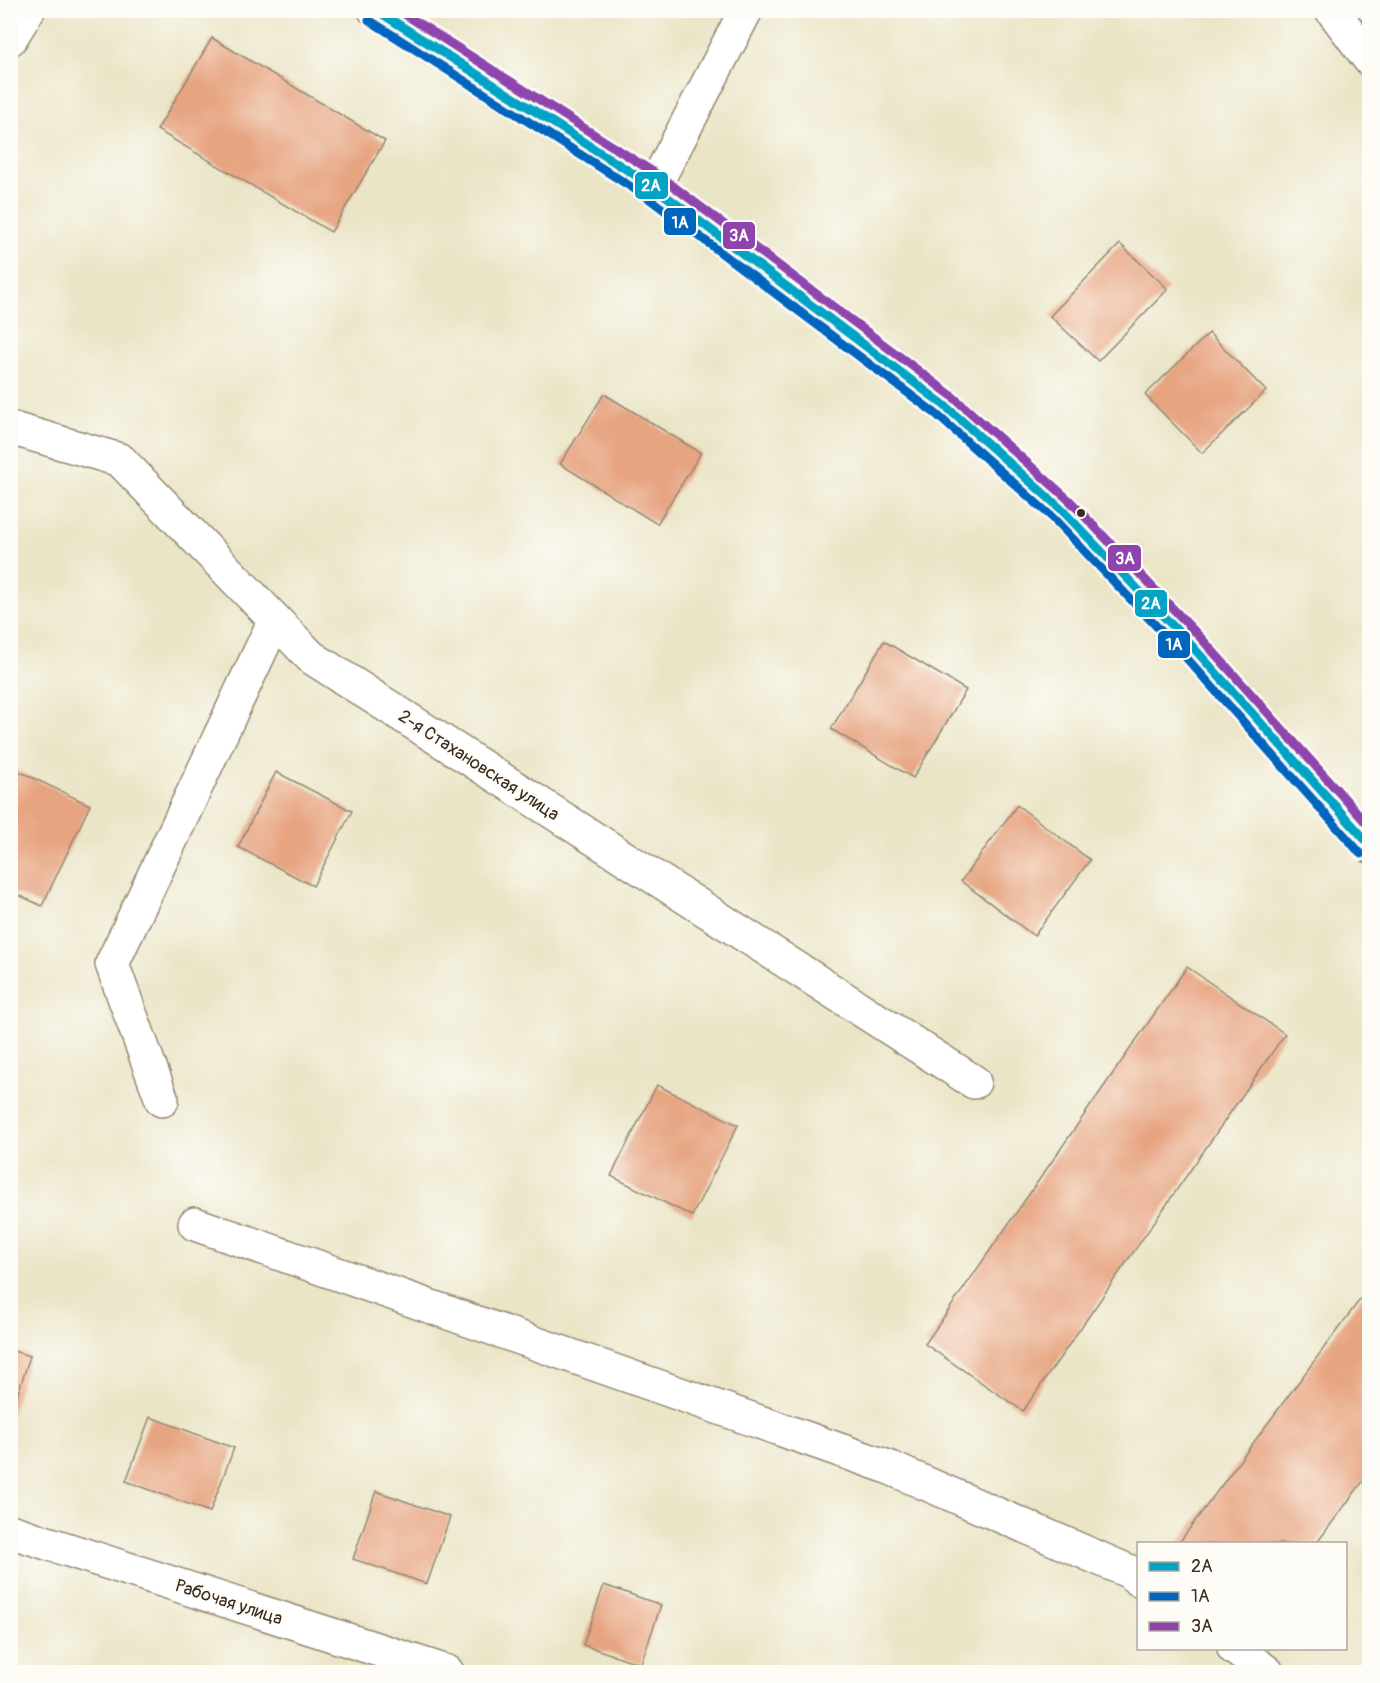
<svg xmlns="http://www.w3.org/2000/svg" width="1380" height="1683" font-family="Pangolin,sans-serif">
<style>
.building{fill:#e7a481}
.lines{fill:none;stroke-linecap:round;stroke-linejoin:round}
.minor-casing{stroke:#938872;stroke-width:36}
.major-casing{stroke:#938872;stroke-width:36}
.minor{stroke:#fff;stroke-width:33}
.major{stroke:#fff;stroke-width:33}
.bus-1-casing{stroke:#fdfcf7;stroke-width:14}
.bus-2-casing{stroke:#fdfcf7;stroke-width:14}
.bus-3-casing{stroke:#fdfcf7;stroke-width:14}
.bus-1{stroke:#03a3c5;stroke-width:9}
.bus-2{stroke:#0065bd;stroke-width:9}
.bus-3{stroke:#8e44ad;stroke-width:9}
.bus-dot{fill:#3b2a1e;stroke:#fdfcf7;stroke-width:2}
.labels{text-anchor:middle;stroke-width:5;stroke-linejoin:round;paint-order:stroke}
.street-label{font-size:18px;fill:#3b2a1e;stroke:#fdfcf7}
.line-badge{stroke:#fdfcf7;stroke-width:2}
.badge-label{font-size:16px;text-anchor:middle;font-weight:bold;fill:#fff}
</style>
<rect width="100%" height="100%" fill="#fdfcf7"/>
<filter id="ink" filterUnits="userSpaceOnUse"><feTurbulence type="fractalNoise" baseFrequency=".0167" numOctaves="2"/><feDisplacementMap in="SourceGraphic" scale="12" xChannelSelector="R" yChannelSelector="G"/><feConvolveMatrix kernelMatrix="1 2 1 2 8 2 1 2 1" color-interpolation-filters="sRGB"/></filter>
<filter id="wash" filterUnits="userSpaceOnUse"><feTurbulence type="fractalNoise" baseFrequency=".008" numOctaves="4" result="noise"/><feDisplacementMap in="SourceGraphic" scale="24" xChannelSelector="R" yChannelSelector="G"/><feGaussianBlur stdDeviation="1.35" result="paint"/><feColorMatrix in="noise" values="0 0 0 0 0 0 0 0 0 0 0 0 0 0 0 0 0 1.4 0 .05"/><feComposite in="paint" operator="in"/></filter>
<g filter="url(#wash)">
<rect width="100%" height="100%" fill="#ebe5c7"/>
<g id="blocks">
<g class="building">
<path d="M 212,38 L 385,141 L 331,232 L 157,130 Z"/>
<path d="M 1120,244 L 1168,289 L 1098,361 L 1050,316 Z"/>
<path d="M 1209,333 L 1266,391 L 1202,453 L 1145,395 Z"/>
<path d="M 604,394 L 701,453 L 657,524 L 560,464 Z"/>
<path d="M 884,641 L 966,690 L 913,778 L 831,729 Z"/>
<path d="M 10,767 L 90,805 L 42,906 L 10,891 Z"/>
<path d="M 276,772 L 352,811 L 313,886 L 238,847 Z"/>
<path d="M 1017,805 L 1090,860 L 1034,936 L 961,881 Z"/>
<path d="M 1187,967 L 1285,1034 L 1023,1411 L 925,1344 Z"/>
<path d="M 657,1085 L 738,1125 L 692,1216 L 611,1176 Z"/>
<path d="M 1370,1286 L 1370,1472 L 1316,1544 L 1178,1544 Z"/>
<path d="M 10,1350 L 30,1356 L 11,1415 L 10,1415 Z"/>
<path d="M 150,1417 L 234,1448 L 210,1512 L 126,1481 Z"/>
<path d="M 376,1491 L 450,1517 L 427,1584 L 353,1559 Z"/>
<path d="M 604,1585 L 661,1605 L 641,1664 L 583,1645 Z"/>
</g>
</g>
</g>
<g filter="url(#ink)">
<use href="#blocks" fill-opacity="0" stroke="#938872" stroke-width="1.5"/>
<g class="lines">
<g class="minor-casing">
<g id="minor">
<path d="M 1332,10 L 1370,60"/>
<path d="M 10,39 L 28,10"/>
<path d="M 654,187 L 746,10"/>
<path d="M 10,428 L 120,460 L 311,657 L 974,1082"/>
<path d="M 162,1100 L 112,964 L 275,620"/>
<path d="M 195,1224 L 888,1467 L 1128,1571 L 1138,1579"/>
<path d="M 10,1531 L 447,1672"/>
<path d="M 1234,1648 L 1267,1672"/>
</g>
</g>
<g class="major-casing">
<path id="major" d="M 375,10 L 654,187 L 944,405 L 1061,509 L 1191,645 L 1370,846"/>
</g>
<use href="#minor" class="minor"/>
<use href="#major" class="major"/>
<g class="bus-1-casing">
<path id="bus-1" d="M 376,10 L 654,187 L 944,405 L 1061,509 L 1191,645 L 1370,845"/>
</g>
<g class="bus-2-casing">
<path id="bus-2" d="M 369,20 L 647,197 L 936,414 L 1053,518 L 1182,653 L 1361,854"/>
</g>
<g class="bus-3-casing">
<path id="bus-3" d="M 398,10 L 661,177 L 952,396 L 1070,501 L 1200,637 L 1370,827"/>
</g>
<use href="#bus-1" class="bus-1"/>
<use href="#bus-2" class="bus-2"/>
<use href="#bus-3" class="bus-3"/>
</g>
</g>
<circle class="bus-dot" cx="1081" cy="513" r="5"/>
<g class="labels">
<g class="street-label">
<text transform="translate(479 765) rotate(33)" y="6">2-я Стахановская улица</text>
<text transform="translate(229 1602) rotate(18)" y="6">Рабочая улица</text>
</g>
</g>
<g class="line-badge">
<rect x="634" y="171" width="35" height="29" rx="6" fill="#03a3c5"/>
<rect x="663" y="207" width="34" height="29" rx="6" fill="#0065bd"/>
<rect x="722" y="221" width="34" height="29" rx="6" fill="#8e44ad"/>
<rect x="1107" y="544" width="35" height="28" rx="6" fill="#8e44ad"/>
<rect x="1134" y="589" width="34" height="29" rx="6" fill="#03a3c5"/>
<rect x="1157" y="630" width="34" height="29" rx="6" fill="#0065bd"/>
</g>
<g class="badge-label">
<text x="651" y="191">2А</text>
<text x="680" y="228">1А</text>
<text x="739" y="241">3А</text>
<text x="1125" y="564">3А</text>
<text x="1151" y="609">2А</text>
<text x="1174" y="650">1А</text>
</g>
<rect width="1380" height="1683" fill="none" stroke="#fdfcf7" stroke-width="36"/>
<rect x="1137" y="1542" width="210" height="108" fill="#fdfcf7" stroke="#afa8a0" stroke-width="1.5"/>
<rect x="1149" y="1562" width="30" height="9" fill="#03a3c5" stroke="#afa8a0" stroke-width="1.5"/>
<text x="1191" y="1572" font-size="18" fill="#3b2a1e">2А</text>
<rect x="1149" y="1592" width="30" height="9" fill="#0065bd" stroke="#afa8a0" stroke-width="1.5"/>
<text x="1191" y="1602" font-size="18" fill="#3b2a1e">1А</text>
<rect x="1149" y="1622" width="30" height="9" fill="#8e44ad" stroke="#afa8a0" stroke-width="1.5"/>
<text x="1191" y="1632" font-size="18" fill="#3b2a1e">3А</text>
</svg>
